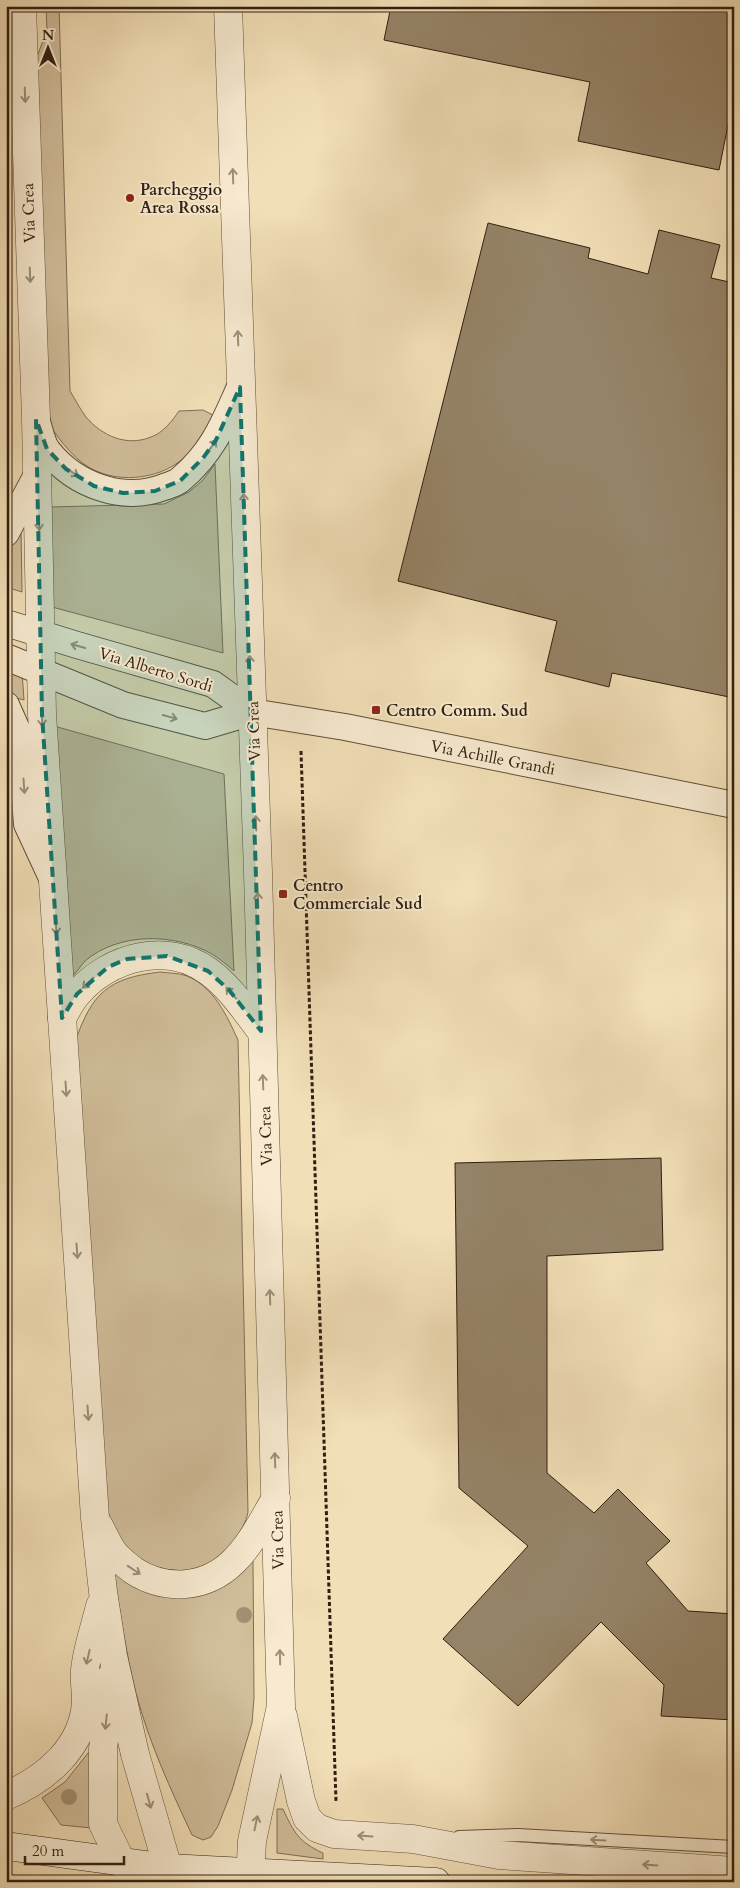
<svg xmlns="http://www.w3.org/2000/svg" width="740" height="1888" font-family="Cardo,serif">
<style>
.green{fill:#d1be9b;stroke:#806e56}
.building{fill:#958367;stroke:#301f10}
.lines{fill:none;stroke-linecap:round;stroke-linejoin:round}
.service-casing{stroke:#604f3a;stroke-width:14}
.minor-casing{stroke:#604f3a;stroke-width:28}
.tertiary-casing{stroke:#604f3a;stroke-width:29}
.secondary-casing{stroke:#301f10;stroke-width:29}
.path{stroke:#301f10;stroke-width:3;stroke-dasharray:4 2.5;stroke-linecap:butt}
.service{stroke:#f7ead0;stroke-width:12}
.minor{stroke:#f7ead0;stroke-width:26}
.tertiary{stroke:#f7ead0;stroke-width:28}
.secondary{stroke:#f7ead0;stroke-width:28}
.tree{fill:#a29072}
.oneway{stroke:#9d8f7a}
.marked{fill:#0f766e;fill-opacity:0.2;stroke:#0f766e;stroke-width:4;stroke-dasharray:10 6;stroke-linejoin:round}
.poi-dot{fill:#8f2418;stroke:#f7ead0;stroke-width:2}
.labels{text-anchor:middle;stroke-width:4;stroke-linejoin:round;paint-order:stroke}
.poi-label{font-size:16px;font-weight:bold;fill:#301f10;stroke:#f7ead0;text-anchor:start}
.street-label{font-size:16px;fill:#301f10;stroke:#f7ead0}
</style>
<rect width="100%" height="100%" fill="#f2dfb7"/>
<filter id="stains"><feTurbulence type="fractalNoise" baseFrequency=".004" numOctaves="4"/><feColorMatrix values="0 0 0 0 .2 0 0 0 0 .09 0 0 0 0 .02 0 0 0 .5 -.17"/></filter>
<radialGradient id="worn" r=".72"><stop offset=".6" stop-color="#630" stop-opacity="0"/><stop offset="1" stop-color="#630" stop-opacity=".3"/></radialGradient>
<g class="green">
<path d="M 46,6 L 59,6 L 70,391 C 75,399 80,409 86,417 C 102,436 127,447 151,437 C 163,433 172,421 179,411 L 203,410 L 213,415 C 206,428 199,442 189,453 C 165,479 121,485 90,468 C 71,457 56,435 44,417 L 35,62 L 47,30 Z"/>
<path d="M 215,464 L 223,653 L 52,607 L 50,507 L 164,504 L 189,492 L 203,480 Z"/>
<path d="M 21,529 L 22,592 L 6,587 L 6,553 L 14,543 Z"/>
<path d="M 6,666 L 22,672 L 24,700 L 16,698 L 6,683 Z"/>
<path d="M 54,726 L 224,774 L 234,971 C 227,965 220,959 212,954 C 175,933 119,932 85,961 C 81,966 77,971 73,976 Z"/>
<path d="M 160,972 C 168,973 179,973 187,976 C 214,987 227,1016 238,1040 L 248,1512 C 246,1523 241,1530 235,1539 C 232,1544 228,1551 224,1555 C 217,1563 204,1567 194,1569 C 153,1577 118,1552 108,1512 L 75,1042 C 92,993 108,978 160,972 Z"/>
<path d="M 253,1560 L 254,1698 L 252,1723 L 232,1790 L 218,1826 L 211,1837 L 203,1840 L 192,1835 C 171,1790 149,1743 136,1693 C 126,1653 120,1611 113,1569 L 127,1580 Z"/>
<path d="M 88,1753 L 91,1753 L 92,1828 L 61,1825 L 42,1798 L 65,1782 Z"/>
<path d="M 277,1809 L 283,1809 C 294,1833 299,1842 323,1853 L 323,1859 L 277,1853 Z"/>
</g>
<g class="building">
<path d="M 391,6 L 734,6 L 734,95 L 719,170 L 578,141 L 590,82 L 384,40 Z"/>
<path d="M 488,223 L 590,248 L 588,258 L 648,274 L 659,230 L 720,245 L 711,278 L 734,283 L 734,698 L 612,673 L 609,687 L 545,671 L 557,621 L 398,581 Z"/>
<path d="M 661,1158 L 663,1250 L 547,1256 L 547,1473 L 594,1513 L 618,1489 L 670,1541 L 646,1563 L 688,1611 L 734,1614 L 734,1720 L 661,1716 L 664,1685 L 601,1622 L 518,1706 L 443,1639 L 528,1546 L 459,1488 L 455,1163 Z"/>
</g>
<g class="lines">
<g class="service-casing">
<path id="service" d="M 459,1837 L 518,1835 L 734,1847"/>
</g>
<g class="minor-casing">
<g id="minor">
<path d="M 37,422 C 40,431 42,444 48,451 C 75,485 123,503 164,487 C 170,485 177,483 181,479 C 213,452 224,423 240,387"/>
<path d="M 6,533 L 37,475"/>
<path d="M 6,623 L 77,645 L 213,684 L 252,712"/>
<path d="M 6,657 L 123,705 L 205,726 L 252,712 L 345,727 L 734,805"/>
<path d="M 6,705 L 18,732 L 22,760 L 27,824 L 52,878"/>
</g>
</g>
<g class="tertiary-casing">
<g id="tertiary">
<path d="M 22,6 L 36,419 L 42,714 L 95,1518 L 103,1592 L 113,1656 L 135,1754 L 172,1882"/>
<path d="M 228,6 L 258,872 L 281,1706 L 252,1841 L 250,1882"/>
<path d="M 62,1018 C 67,1010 71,1000 78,993 C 109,957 167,941 208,971 C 230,987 245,1010 261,1031"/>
<path d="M 99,1526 C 104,1535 108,1545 114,1553 C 119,1560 128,1566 134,1571 C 166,1591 205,1589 233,1562 C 251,1545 263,1520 276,1498"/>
<path d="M 111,1677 L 103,1749 L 103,1824 L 122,1863 L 136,1882"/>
<path d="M 283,1716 L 301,1801 L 307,1818 L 317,1828 L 334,1834 L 413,1839 L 499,1855 L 734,1871"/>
<path d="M 6,1796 C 46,1779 84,1747 86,1701 C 86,1691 84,1680 85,1670 C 87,1649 95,1627 100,1606"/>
</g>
</g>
<g class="secondary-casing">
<path id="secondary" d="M 6,1846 L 168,1868 L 436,1882"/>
</g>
<path class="path" d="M 301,751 L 336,1801"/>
<use href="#service" class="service"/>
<use href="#minor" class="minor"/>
<use href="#tertiary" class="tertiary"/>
<use href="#secondary" class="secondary"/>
</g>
<g class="tree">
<circle cx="244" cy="1615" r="8"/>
<circle cx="69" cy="1797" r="8"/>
</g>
<defs><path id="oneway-shaft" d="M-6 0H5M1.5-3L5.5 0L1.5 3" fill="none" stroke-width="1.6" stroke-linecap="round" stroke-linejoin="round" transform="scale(1.25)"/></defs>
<g class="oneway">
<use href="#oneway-shaft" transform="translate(25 95) rotate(88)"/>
<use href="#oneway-shaft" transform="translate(233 176) rotate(-92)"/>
<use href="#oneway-shaft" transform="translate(30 275) rotate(88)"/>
<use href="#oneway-shaft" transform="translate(238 338) rotate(-92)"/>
<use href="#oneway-shaft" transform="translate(212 446) rotate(-55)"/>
<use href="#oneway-shaft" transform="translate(72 472) rotate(33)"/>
<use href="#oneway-shaft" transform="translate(244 501) rotate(-92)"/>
<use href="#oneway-shaft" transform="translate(39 523) rotate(88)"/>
<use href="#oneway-shaft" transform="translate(78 646) rotate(-164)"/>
<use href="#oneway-shaft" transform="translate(250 663) rotate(-92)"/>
<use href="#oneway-shaft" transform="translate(170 717) rotate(15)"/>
<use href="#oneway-shaft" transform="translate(42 719) rotate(87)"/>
<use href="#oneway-shaft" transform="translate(24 786) rotate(86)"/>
<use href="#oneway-shaft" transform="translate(256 823) rotate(-92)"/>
<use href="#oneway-shaft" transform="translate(258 900) rotate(-92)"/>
<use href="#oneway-shaft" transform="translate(56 927) rotate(86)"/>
<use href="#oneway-shaft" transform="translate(88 983) rotate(136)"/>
<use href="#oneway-shaft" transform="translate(231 993) rotate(-132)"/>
<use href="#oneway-shaft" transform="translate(263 1082) rotate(-92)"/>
<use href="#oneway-shaft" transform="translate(66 1089) rotate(86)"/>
<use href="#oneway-shaft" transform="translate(77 1251) rotate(86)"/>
<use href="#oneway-shaft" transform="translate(270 1297) rotate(-92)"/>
<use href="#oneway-shaft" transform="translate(88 1413) rotate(86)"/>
<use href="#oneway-shaft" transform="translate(275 1460) rotate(-92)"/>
<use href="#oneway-shaft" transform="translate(134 1570) rotate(34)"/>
<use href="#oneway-shaft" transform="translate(88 1657) rotate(103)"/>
<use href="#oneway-shaft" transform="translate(280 1657) rotate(-91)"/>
<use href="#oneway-shaft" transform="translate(106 1722) rotate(96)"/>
<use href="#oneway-shaft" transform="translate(149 1801) rotate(74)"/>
<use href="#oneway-shaft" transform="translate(256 1823) rotate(-78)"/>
<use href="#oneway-shaft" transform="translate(365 1836) rotate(-176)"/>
<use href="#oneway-shaft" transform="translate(598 1840) rotate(-177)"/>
<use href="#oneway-shaft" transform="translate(650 1865) rotate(-176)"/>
</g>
<path class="marked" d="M 240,387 L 261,1031 L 229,990 L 208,971 L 167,956 L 127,959 L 108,967 L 77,994 L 62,1018 L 42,714 L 36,419 L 47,449 L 66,469 L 94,486 L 123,493 L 155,491 L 180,481 L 203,458 L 216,440 Z"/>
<g class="poi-dot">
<circle cx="130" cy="198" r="5"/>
<rect x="371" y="705" width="10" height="10" rx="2.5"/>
<rect x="278" y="889" width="10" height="10" rx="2.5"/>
</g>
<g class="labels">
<g class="poi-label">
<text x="140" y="195">Parcheggio<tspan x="140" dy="18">Area Rossa</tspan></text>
<text x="386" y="716">Centro Comm. Sud</text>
<text x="293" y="891">Centro<tspan x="293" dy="18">Commerciale Sud</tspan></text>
</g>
<g class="street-label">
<text transform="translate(28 213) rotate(-92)" y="6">Via Crea</text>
<text transform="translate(156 669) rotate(17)" y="6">Via Alberto Sordi</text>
<text transform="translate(253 731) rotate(-92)" y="6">Via Crea</text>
<text transform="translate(493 757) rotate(11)" y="6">Via Achille Grandi</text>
<text transform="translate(265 1136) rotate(-92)" y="6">Via Crea</text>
<text transform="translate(277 1540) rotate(-91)" y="6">Via Crea</text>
</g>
</g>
<rect width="740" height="1888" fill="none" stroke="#f2dfb7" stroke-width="25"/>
<rect x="8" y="8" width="725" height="1873" fill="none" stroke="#301f10" stroke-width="2.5"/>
<rect x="12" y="12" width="715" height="1863" fill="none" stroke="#301f10"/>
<g transform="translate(48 48)" stroke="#f7ead0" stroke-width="4" paint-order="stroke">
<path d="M0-4L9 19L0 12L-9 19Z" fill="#301f10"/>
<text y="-8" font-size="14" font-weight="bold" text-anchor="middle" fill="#301f10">N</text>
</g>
<path d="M25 1856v8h99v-8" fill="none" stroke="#301f10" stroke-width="2.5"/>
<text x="32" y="1856" font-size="15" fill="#301f10" stroke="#f7ead0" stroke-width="4" paint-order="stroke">20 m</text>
<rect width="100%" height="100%" filter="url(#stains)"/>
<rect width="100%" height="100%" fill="url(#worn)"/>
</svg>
